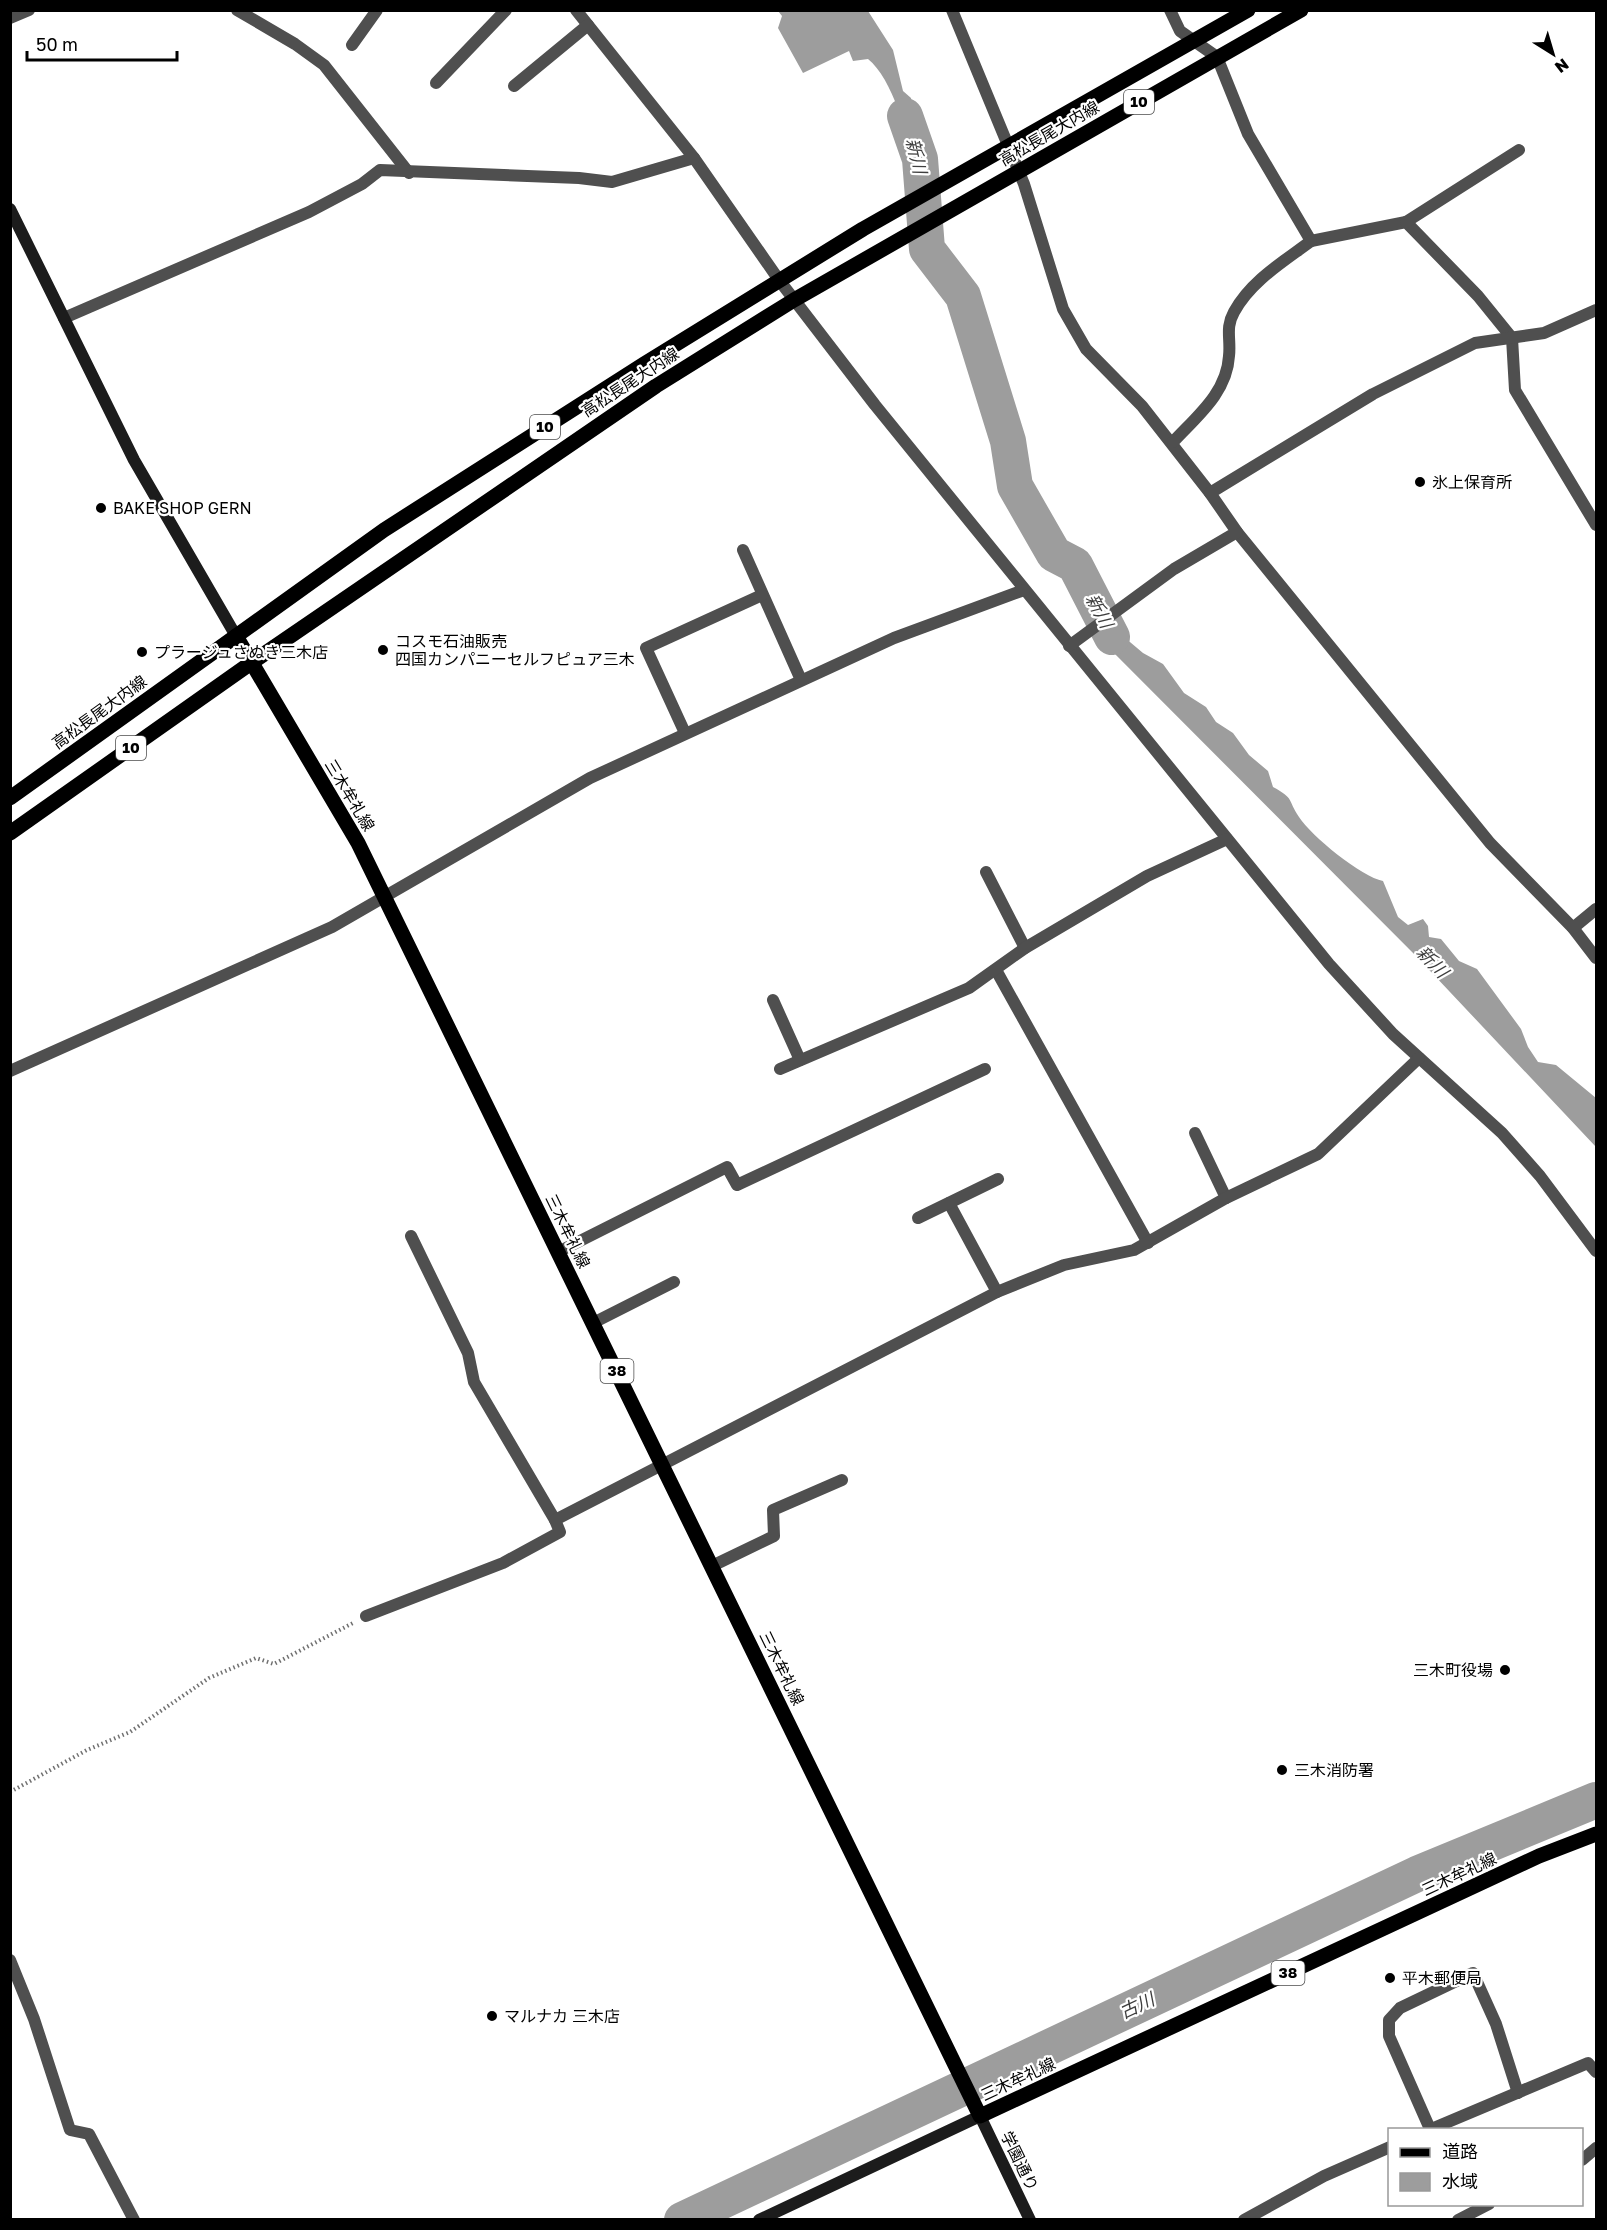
<svg xmlns="http://www.w3.org/2000/svg" width="1607" height="2230" font-family="'Golos Text','Noto Sans JP',sans-serif">
<style>
.water{fill:#9d9d9d}
.lines{fill:none;stroke-linecap:round;stroke-linejoin:round}
.river{stroke:#9d9d9d;stroke-width:36}
.path{stroke:#717171;stroke-width:4;stroke-dasharray:1.5 3;stroke-linecap:butt}
.street{stroke:#4f4f4f;stroke-width:12}
.secondary{stroke:#1c1c1c;stroke-width:12}
.primary{stroke:#000;stroke-width:15}
.poi-dot{fill:#000;stroke:#fff;stroke-width:2}
.labels{text-anchor:middle;stroke-width:4.5;stroke-linejoin:round;paint-order:stroke}
.shield{fill:#fff;stroke:#4c4c4c;stroke-width:1.5}
.shield-label{font-size:15px;font-weight:bold;fill:#000}
.street-label{font-size:16px;fill:#000;stroke:#fff}
.poi-label{font-size:16px;fill:#000;stroke:#fff;text-anchor:start}
.water-label{font-size:18px;font-style:italic;fill:#3e3e3e;stroke:#fff}
</style>
<rect width="100%" height="100%" fill="#fff"/>
<g class="water">
<path d="M 778,11 L 868,11 L 893,50 L 903,91 L 911,98 L 915,119 L 933,155 L 911,168 C 910,138 892,78 868,59 L 853,61 L 849,51 L 803,73 L 778,28 L 782,16 Z"/>
<path d="M 1089,593 L 1124,637 L 1143,653 L 1163,664 L 1184,693 L 1206,707 L 1216,722 L 1233,733 L 1249,755 L 1268,771 L 1273,787 C 1295,799 1287,799 1299,817 C 1311,836 1362,877 1383,881 L 1398,917 L 1408,925 L 1423,919 L 1428,926 L 1429,937 L 1441,939 L 1459,961 L 1477,969 L 1521,1029 L 1528,1047 L 1538,1062 L 1556,1065 L 1596,1098 L 1596,1147 L 1417,957 L 1102,641 L 1077,600 Z"/>
</g>
<g class="lines">
<g class="river">
<path d="M 905,116 L 920,159 L 927,249 L 963,296 L 1008,441 L 1015,486 L 1054,554 L 1075,565 L 1112,637"/>
<path d="M 682,2220 L 1417,1874 L 1596,1800"/>
</g>
<path class="path" d="M 10,1792 L 87,1750 L 130,1732 L 209,1678 L 256,1658 L 274,1664 L 353,1623"/>
<g class="street">
<path d="M 237,10 L 295,44 L 324,65 L 409,173"/>
<path d="M 576,10 L 694,158 L 779,280 L 875,405 L 1329,964 L 1393,1034 L 1502,1133 L 1540,1176 L 1596,1251"/>
<path d="M 952,10 L 1024,184 L 1063,309 L 1086,349 L 1142,406 L 1210,493"/>
<path d="M 1170,10 L 1180,31 L 1217,57 L 1248,134 L 1311,241 L 1406,222 L 1478,296 L 1512,338 L 1515,390 L 1596,525"/>
<path d="M 10,18 L 29,10"/>
<path d="M 352,45 L 377,10"/>
<path d="M 436,83 L 506,10"/>
<path d="M 514,86 L 588,25"/>
<path d="M 1406,222 L 1519,150"/>
<path d="M 64,318 L 309,212 L 362,184 L 380,170 L 579,178 L 612,182 L 694,158"/>
<path d="M 1173,442 C 1196,417 1227,393 1229,356 C 1231,339 1225,328 1234,312 C 1251,281 1283,262 1311,241"/>
<path d="M 1237,532 L 1490,843 L 1573,928 L 1596,958"/>
<path d="M 743,550 L 801,680"/>
<path d="M 1069,646 L 1174,569 L 1237,532 L 1210,493 L 1373,394 L 1475,343 L 1544,333 L 1596,310"/>
<path d="M 685,733 L 646,648 L 762,595"/>
<path d="M 986,872 L 1025,948"/>
<path d="M 1573,928 L 1596,909"/>
<path d="M 996,970 L 1148,1243"/>
<path d="M 773,1000 L 800,1060"/>
<path d="M 780,1069 L 969,988 L 1025,948 L 1147,876 L 1227,839"/>
<path d="M 10,1071 L 332,927 L 590,778 L 894,638 L 1024,590"/>
<path d="M 1195,1133 L 1226,1198"/>
<path d="M 949,1203 L 997,1292"/>
<path d="M 918,1218 L 998,1179"/>
<path d="M 411,1236 L 468,1353 L 474,1382 L 555,1520"/>
<path d="M 558,1252 L 727,1167 L 737,1185 L 985,1069"/>
<path d="M 593,1323 L 674,1282"/>
<path d="M 712,1566 L 774,1536 L 773,1510 L 842,1480"/>
<path d="M 366,1616 L 503,1563 L 560,1532 L 555,1520 L 997,1292 L 1064,1265 L 1134,1250 L 1226,1198 L 1318,1154 L 1419,1058"/>
<path d="M 10,1960 L 34,2019 L 70,2130 L 89,2134 L 134,2220"/>
<path d="M 1430,2129 L 1389,2036 L 1389,2020 L 1400,2008 L 1473,1973 L 1496,2024 L 1518,2093"/>
<path d="M 1429,2130 L 1588,2063 L 1596,2072"/>
<path d="M 1582,2160 L 1596,2148"/>
<path d="M 1244,2220 L 1324,2176 L 1390,2147"/>
<path d="M 1458,2220 L 1489,2204"/>
</g>
<g class="secondary">
<path d="M 10,209 L 134,460 L 236,636"/>
<path d="M 759,2220 L 980,2116 L 1030,2220"/>
</g>
<g class="primary">
<path d="M 236,636 L 358,843 L 980,2116 L 1539,1856 L 1596,1834"/>
<path d="M 10,798 L 384,530 L 644,364 L 863,229 L 1248,10"/>
<path d="M 10,833 L 251,663 L 656,386 L 794,300 L 1301,10"/>
</g>
</g>
<g class="poi-dot">
<circle cx="1420" cy="482" r="6"/>
<circle cx="101" cy="508" r="6"/>
<circle cx="383" cy="650" r="6"/>
<circle cx="142" cy="652" r="6"/>
<circle cx="1505" cy="1670" r="6"/>
<circle cx="1282" cy="1770" r="6"/>
<circle cx="1390" cy="1978" r="6"/>
<circle cx="492" cy="2016" r="6"/>
</g>
<g class="labels">
<g class="shield">
<rect x="1124" y="90" width="30" height="24" rx="4.5"/>
<rect x="530" y="415" width="30" height="24" rx="4.5"/>
<rect x="116" y="736" width="30" height="24" rx="4.5"/>
<rect x="600.5" y="1359" width="33" height="24" rx="4.5"/>
<rect x="1271.5" y="1961" width="33" height="24" rx="4.5"/>
</g>
<g class="shield-label">
<text x="1139" y="107">10</text>
<text x="545" y="432">10</text>
<text x="131" y="753">10</text>
<text x="617" y="1376">38</text>
<text x="1288" y="1978">38</text>
</g>
<g class="street-label">
<text transform="translate(1049 133) rotate(-30)" y="6">高松長尾大内線</text>
<text transform="translate(630 382) rotate(-33)" y="6">高松長尾大内線</text>
<text transform="translate(99 712) rotate(-36)" y="6">高松長尾大内線</text>
<text transform="translate(350 795) rotate(59)" y="6">三木牟礼線</text>
<text transform="translate(568 1231) rotate(64)" y="6">三木牟礼線</text>
<text transform="translate(782 1668) rotate(64)" y="6">三木牟礼線</text>
<text transform="translate(1459 1874) rotate(-25)" y="6">三木牟礼線</text>
<text transform="translate(1018 2079) rotate(-25)" y="6">三木牟礼線</text>
<text transform="translate(1020 2161) rotate(64)" y="6">学園通り</text>
</g>
<g class="poi-label">
<text x="1432" y="488">氷上保育所</text>
<text x="113" y="514">BAKE SHOP GERN</text>
<text x="395" y="647">コスモ石油販売<tspan x="395" dy="18">四国カンパニーセルフピュア三木</tspan></text>
<text x="154" y="658">プラージュさぬき三木店</text>
<text x="1493" y="1676" text-anchor="end">三木町役場</text>
<text x="1294" y="1776">三木消防署</text>
<text x="1402" y="1984">平木郵便局</text>
<text x="504" y="2022">マルナカ 三木店</text>
</g>
<g class="water-label">
<text transform="translate(916 156) rotate(77)" y="6">新川</text>
<text transform="translate(1099 611) rotate(62)" y="6">新川</text>
<text transform="translate(1432 962) rotate(46)" y="6">新川</text>
<text transform="translate(1137 2006) rotate(-25)" y="6">古川</text>
</g>
</g>
<rect width="1607" height="2230" fill="none" stroke="#000000" stroke-width="24"/>
<rect x="1388" y="2128" width="195" height="78" fill="#ffffff" stroke="#999999" stroke-width="1.5"/>
<rect x="1400" y="2148" width="30" height="9" fill="#000000" stroke="#999999" stroke-width="1.5"/>
<text x="1442" y="2158" font-size="18" fill="#000000">道路</text>
<rect x="1400" y="2173" width="30" height="18" fill="#9d9d9d" stroke="#999999" stroke-width="1.5"/>
<text x="1442" y="2188" font-size="18" fill="#000000">水域</text>
<g transform="translate(1553 54) rotate(143)" stroke="#ffffff" stroke-width="4.5" paint-order="stroke">
<path d="M0-4.5L10 22L0 15L-10 22Z" fill="#000000"/>
<text y="-9" font-size="16" font-weight="bold" text-anchor="middle" fill="#000000">N</text>
</g>
<path d="M27 51v9h150v-9" fill="none" stroke="#000000" stroke-width="3"/>
<text x="36" y="51" font-size="18" fill="#000000" stroke="#ffffff" stroke-width="4.5" paint-order="stroke">50 m</text>
</svg>
